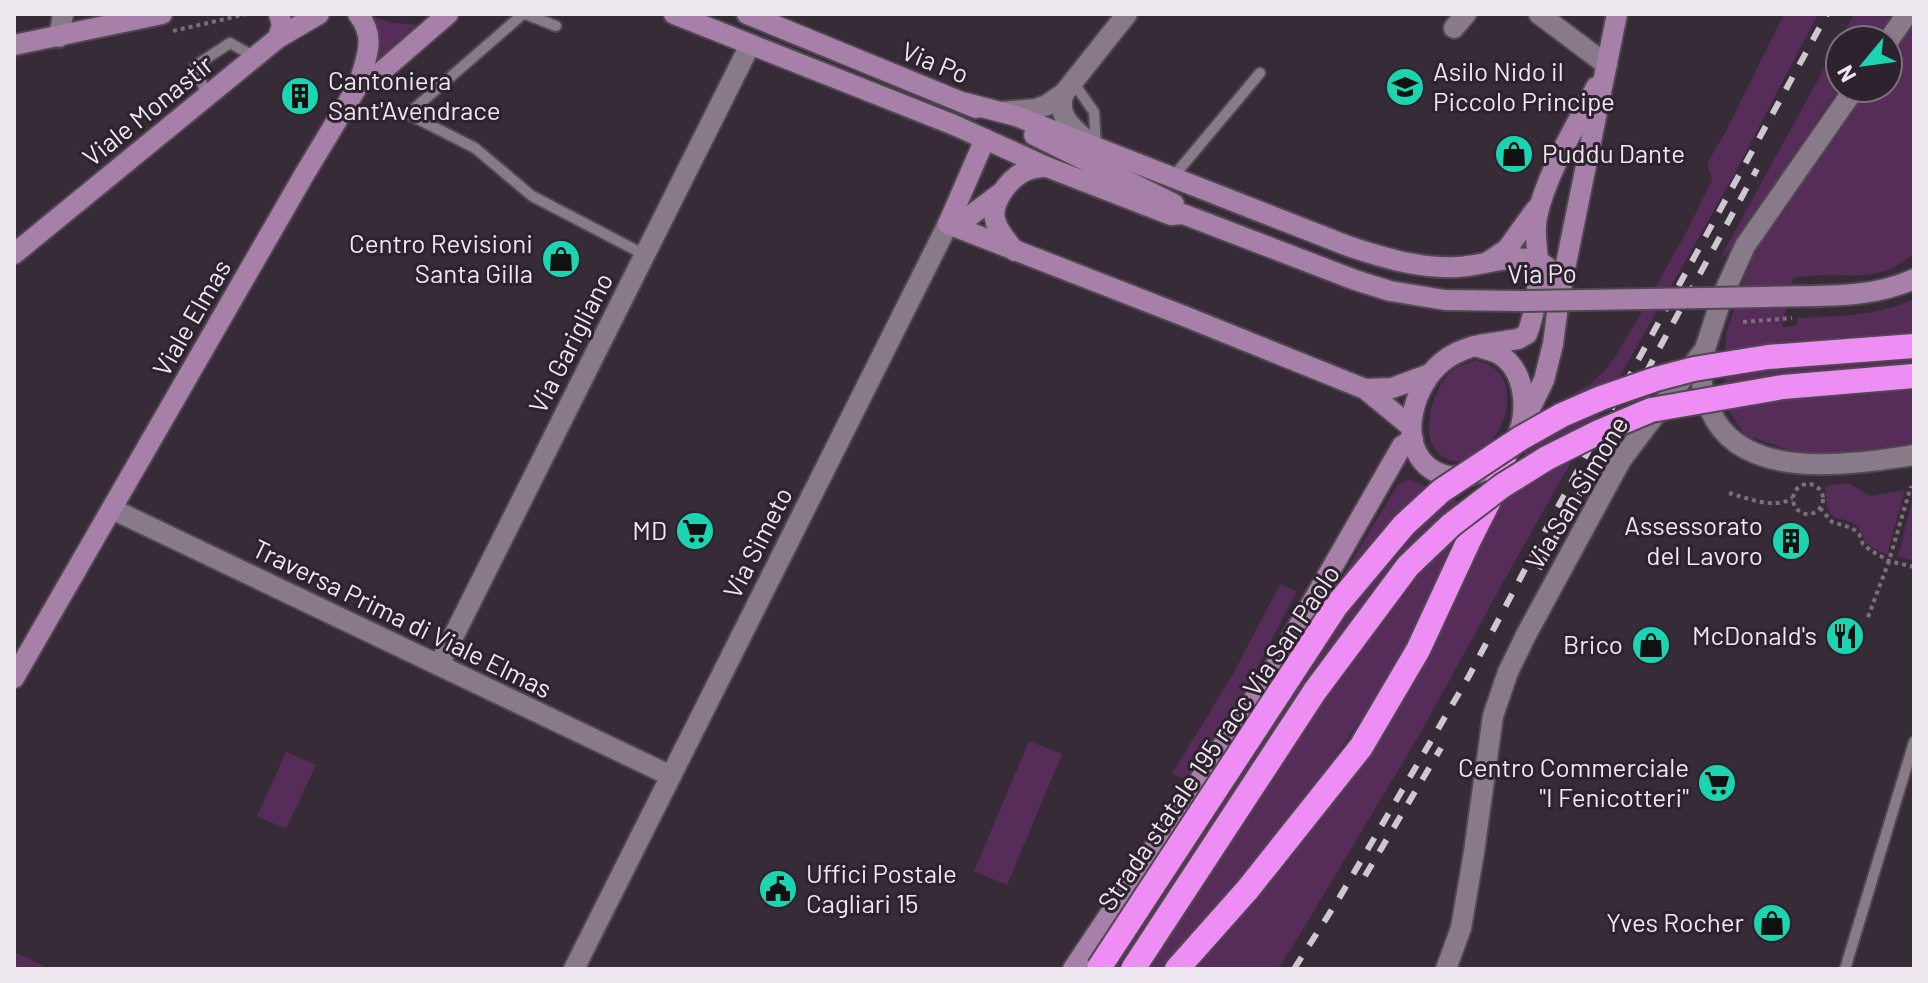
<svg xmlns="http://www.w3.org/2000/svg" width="1928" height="983" font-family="Barlow,sans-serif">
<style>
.green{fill:#552d58}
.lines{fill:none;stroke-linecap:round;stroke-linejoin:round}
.lane-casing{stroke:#504751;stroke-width:14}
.street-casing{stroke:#504751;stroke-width:24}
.secondary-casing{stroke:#504751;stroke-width:24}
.highway-casing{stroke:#504751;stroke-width:28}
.path{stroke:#7a6f7b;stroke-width:4;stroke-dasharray:4 4;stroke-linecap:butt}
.lane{stroke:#887a88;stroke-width:10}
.street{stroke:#887a88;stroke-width:20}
.secondary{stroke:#a780a9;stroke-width:20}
.highway{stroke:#ee8ef5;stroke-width:24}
.rail{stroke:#cfc7d0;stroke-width:6;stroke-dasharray:14 14;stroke-linecap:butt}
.secondary-bridge-casing{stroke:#504751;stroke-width:24;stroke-linecap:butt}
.highway-bridge-casing{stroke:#504751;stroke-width:28;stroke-linecap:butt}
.secondary-bridge{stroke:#a780a9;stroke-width:20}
.highway-bridge{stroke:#ee8ef5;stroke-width:24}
.labels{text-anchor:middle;stroke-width:6;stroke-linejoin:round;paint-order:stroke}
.street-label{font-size:26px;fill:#efe7ef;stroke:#2d222d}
.poi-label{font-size:26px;fill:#efe7ef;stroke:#2d222d;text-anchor:end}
</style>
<rect width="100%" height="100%" fill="#372b38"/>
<g class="green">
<path d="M 1784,14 L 1818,14 L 1733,177 L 1506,577 L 1421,732 L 1293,946 L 1278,969 L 1088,969 L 1299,649 L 1398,484 L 1410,479 L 1459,502 C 1457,520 1457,541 1451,557 C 1426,630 1373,704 1328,766 L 1346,779 L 1480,539 L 1549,407 L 1589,385 L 1609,366 L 1631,331 L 1689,227 L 1712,180 L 1707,163 L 1725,133 Z"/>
<path d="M 1854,14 L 1892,14 L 1873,40 L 1840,40 L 1840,87 L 1729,251 L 1718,262 Z"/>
<path d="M 370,15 L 388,22 L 417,25 L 375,61 C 379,44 378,31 370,15 Z"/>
<path d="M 1914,22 L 1914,254 C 1881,280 1863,275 1825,275 C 1814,275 1804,277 1793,278 L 1782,327 L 1796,326 L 1798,318 C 1841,316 1874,317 1914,299 L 1914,443 L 1834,454 L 1796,452 L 1745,435 L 1725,405 L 1724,381 L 1726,334 L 1749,263 L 1763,235 L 1867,88 L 1888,88 L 1888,58 Z"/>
<path d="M 1476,360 C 1484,363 1492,365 1498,372 C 1531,409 1469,493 1435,449 C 1420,430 1435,384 1453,370 C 1460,365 1469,363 1476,360 Z"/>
<path d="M 1849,483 L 1870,496 L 1905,490 L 1887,555 C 1880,551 1870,548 1865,541 C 1863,538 1863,533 1860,530 C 1842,507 1828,537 1825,486 Z"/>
<path d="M 1914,493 L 1914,561 L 1898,557 Z"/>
<path d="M 1280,584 L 1297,591 L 1252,678 L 1186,780 L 1172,773 L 1231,678 Z"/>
<path d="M 1029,741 L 1062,754 L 1007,885 L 974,871 Z"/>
<path d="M 286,752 L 316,765 L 286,829 L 257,816 Z"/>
<path d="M 14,952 L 50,969 L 14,969 Z"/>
</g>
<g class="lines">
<g class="lane-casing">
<g id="lane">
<path d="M 523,14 L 408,114 L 475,148 L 532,196 L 645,255"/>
<path d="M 525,14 L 556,26"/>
<path d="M 1073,82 L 1094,112 L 1096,146"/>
<path d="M 207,96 L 195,66 L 230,43 L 255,57"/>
<path d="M 1173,177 L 1260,73"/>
<path d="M 1845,969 L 1914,742"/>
</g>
</g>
<g class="street-casing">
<g id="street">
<path d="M 1539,14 L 1607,65"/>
<path d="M 1454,28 L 1466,14"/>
<path d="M 59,37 L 63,14"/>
<path d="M 1888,41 L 1907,14"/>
<path d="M 1001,112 L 1036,109 L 1047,105 L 1064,93"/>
<path d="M 1091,144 C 1074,129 1055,117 1064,93 L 1127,14"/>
<path d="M 1705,353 C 1704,362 1701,373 1702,383 C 1702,393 1707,403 1711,412 C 1743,483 1854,464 1914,455"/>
<path d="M 112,509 L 671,776"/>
<path d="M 439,665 L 750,45"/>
<path d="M 574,969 L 948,224"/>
<path d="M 1446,969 L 1461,928 L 1474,852 L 1493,716 L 1508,672 L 1526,635 L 1621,460 L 1705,349 L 1722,297 L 1745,246 L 1855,88"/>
</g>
</g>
<g class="secondary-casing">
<g id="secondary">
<path d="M 358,14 C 377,38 366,57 359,84"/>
<path d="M 674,14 L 954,125 L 1047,167 L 1171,215 L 1183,214 L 1355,280 L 1390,291 L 1445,300 L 1522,301"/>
<path d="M 747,14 L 976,108"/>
<path d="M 278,38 L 282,25 L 279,14"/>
<path d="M 14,45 L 162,14"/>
<path d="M 966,103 L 1016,116 L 1348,246 C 1384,258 1420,269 1458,267 C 1482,266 1517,252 1539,262 C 1554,268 1556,284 1559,298"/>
<path d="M 1034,135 L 1174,204"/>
<path d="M 948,224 L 1184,316 L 1365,389 L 1410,426"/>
<path d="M 948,224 L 985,139"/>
<path d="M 948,224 L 970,216 L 1002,192"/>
<path d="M 1015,251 C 1008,242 997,231 995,219 C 991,202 1009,180 1023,172 C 1031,168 1038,167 1047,167"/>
<path d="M 14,254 L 278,38 L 319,14"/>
<path d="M 1488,262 L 1507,249 L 1536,209"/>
<path d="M 1765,297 C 1814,295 1869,300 1914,279"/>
<path d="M 1479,345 L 1518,339 L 1527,334 C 1535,314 1539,283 1538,261 C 1537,246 1534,232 1537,217 C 1546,174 1576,126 1596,87"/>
<path d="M 1474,346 C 1481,348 1490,350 1497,353 C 1527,369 1529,414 1515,441 C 1499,473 1449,491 1423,462 C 1399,434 1416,384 1441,363 C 1451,354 1462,350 1474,346 Z"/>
<path d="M 1365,389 L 1392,388 L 1430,374"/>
<path d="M 1521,427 L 1544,380 L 1553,344 L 1559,298 L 1617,14"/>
<path d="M 14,678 L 304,175 L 359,84 L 381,72 L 448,14"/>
<path d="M 1073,969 L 1272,672 L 1402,446 L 1413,439"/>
</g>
</g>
<g class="highway-casing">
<path id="highway" d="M 1177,969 L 1248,889 L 1361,747 L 1418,650 L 1470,538 L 1501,477 L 1504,456"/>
</g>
<g class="path">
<path d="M 173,31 L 247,14"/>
<path d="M 1743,322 L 1792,318"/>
<circle cx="1808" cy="499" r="15"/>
<path d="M 1729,493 C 1747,498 1775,510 1792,498"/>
<path d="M 1820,508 L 1832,522 L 1852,528 L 1859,534 L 1863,544 L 1870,550 L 1889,561 L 1914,567"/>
<path d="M 1868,617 L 1889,561 L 1911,486"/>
</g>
<use href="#lane" class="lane"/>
<use href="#street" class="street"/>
<use href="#secondary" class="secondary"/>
<use href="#highway" class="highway"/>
<g class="rail">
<path d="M 1539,569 L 1757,169"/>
<path d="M 1365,876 L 1441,748"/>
<path d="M 1294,969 L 1338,900 L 1469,676 L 1553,516 L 1827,14"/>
</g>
<g class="secondary-bridge-casing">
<path id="secondary-bridge" d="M 1522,301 L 1765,297"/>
</g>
<g class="highway-bridge-casing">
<g id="highway-bridge">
<path d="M 1099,968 L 1336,606 L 1404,525 L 1441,491 L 1521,438 L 1562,415 L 1601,398 L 1656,379 L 1694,369 L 1768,357 L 1914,346"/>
<path d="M 1133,969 L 1315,691 L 1408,566 L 1451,525 L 1502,486 L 1547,458 L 1599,432 L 1651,410 L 1783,387 L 1914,376"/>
</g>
</g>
<use href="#secondary-bridge" class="secondary-bridge"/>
<use href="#highway-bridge" class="highway-bridge"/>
</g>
<defs>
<g id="school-disc" transform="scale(2)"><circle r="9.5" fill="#1bd5b1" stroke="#2d222d"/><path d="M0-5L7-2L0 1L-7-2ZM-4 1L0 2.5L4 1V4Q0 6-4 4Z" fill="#111"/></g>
<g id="building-disc" transform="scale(2)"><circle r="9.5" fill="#1bd5b1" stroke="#2d222d"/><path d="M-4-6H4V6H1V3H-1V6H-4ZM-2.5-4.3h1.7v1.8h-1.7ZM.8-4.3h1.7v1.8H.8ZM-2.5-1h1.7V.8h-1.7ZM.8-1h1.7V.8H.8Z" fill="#111"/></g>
<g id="shop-disc" transform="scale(2)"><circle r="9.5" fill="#1bd5b1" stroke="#2d222d"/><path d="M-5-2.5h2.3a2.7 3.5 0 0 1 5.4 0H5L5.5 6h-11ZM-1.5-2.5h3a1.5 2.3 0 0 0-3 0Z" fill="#111"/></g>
<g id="supermarket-disc" transform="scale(2)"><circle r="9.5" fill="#1bd5b1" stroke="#2d222d"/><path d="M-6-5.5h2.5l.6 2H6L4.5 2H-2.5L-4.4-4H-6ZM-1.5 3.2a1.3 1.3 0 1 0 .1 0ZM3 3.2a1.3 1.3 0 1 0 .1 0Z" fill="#111"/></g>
<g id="restaurant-disc" transform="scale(2)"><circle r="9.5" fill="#1bd5b1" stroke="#2d222d"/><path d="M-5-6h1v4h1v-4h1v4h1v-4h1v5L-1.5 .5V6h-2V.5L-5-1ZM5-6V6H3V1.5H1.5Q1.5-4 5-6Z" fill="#111"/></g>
<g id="civic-disc" transform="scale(2)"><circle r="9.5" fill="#1bd5b1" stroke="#2d222d"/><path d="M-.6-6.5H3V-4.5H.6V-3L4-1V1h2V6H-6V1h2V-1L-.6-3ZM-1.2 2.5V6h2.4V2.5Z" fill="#111"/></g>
</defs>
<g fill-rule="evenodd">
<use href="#school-disc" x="1405" y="87"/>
<use href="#building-disc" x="300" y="96"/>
<use href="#shop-disc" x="1514" y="154"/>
<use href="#shop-disc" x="561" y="259"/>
<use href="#supermarket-disc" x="695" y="531"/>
<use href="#building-disc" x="1791" y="541"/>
<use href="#restaurant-disc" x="1845" y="636"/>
<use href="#shop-disc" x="1651" y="645"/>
<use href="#supermarket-disc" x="1717" y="783"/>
<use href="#civic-disc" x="778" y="889"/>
<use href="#shop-disc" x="1772" y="923"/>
</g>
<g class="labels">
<g class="street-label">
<text transform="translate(935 63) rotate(22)" y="9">Via Po</text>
<text transform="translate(148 111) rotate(-39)" y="9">Viale Monastir</text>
<text transform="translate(1542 274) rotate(-1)" y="9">Via Po</text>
<text transform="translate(192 318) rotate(-60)" y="9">Viale Elmas</text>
<text transform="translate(571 343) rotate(-63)" y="9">Via Garigliano</text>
<text transform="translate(1577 493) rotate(-59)" y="9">Via San Simone</text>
<text transform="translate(758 543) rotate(-63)" y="9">Via Simeto</text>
<text transform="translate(402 619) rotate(26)" y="9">Traversa Prima di Viale Elmas</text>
<text transform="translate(1219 738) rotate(-56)" y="9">Strada statale 195 racc Via San Paolo</text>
</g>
<g class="poi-label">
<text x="1433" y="81" text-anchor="start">Asilo Nido il<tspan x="1433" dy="30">Piccolo Principe</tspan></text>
<text x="328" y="90" text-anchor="start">Cantoniera<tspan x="328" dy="30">Sant'Avendrace</tspan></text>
<text x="1542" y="163" text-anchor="start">Puddu Dante</text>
<text x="533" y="253">Centro Revisioni<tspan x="533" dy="30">Santa Gilla</tspan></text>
<text x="1763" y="535">Assessorato<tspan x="1763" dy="30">del Lavoro</tspan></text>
<text x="667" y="540">MD</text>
<text x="1817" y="645">McDonald's</text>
<text x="1623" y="654">Brico</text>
<text x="1689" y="777">Centro Commerciale<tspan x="1689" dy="30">"I Fenicotteri"</tspan></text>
<text x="806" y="883" text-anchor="start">Uffici Postale<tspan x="806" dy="30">Cagliari 15</tspan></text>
<text x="1744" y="932">Yves Rocher</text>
</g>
</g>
<rect width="1928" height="983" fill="none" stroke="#efe7ef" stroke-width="32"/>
<g transform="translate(1864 64) rotate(241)"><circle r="38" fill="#2d222d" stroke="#7b717b" stroke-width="2"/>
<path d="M0-6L14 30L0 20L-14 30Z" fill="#1bd5b1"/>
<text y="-12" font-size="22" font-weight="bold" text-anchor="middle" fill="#efe7ef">N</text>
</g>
</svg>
